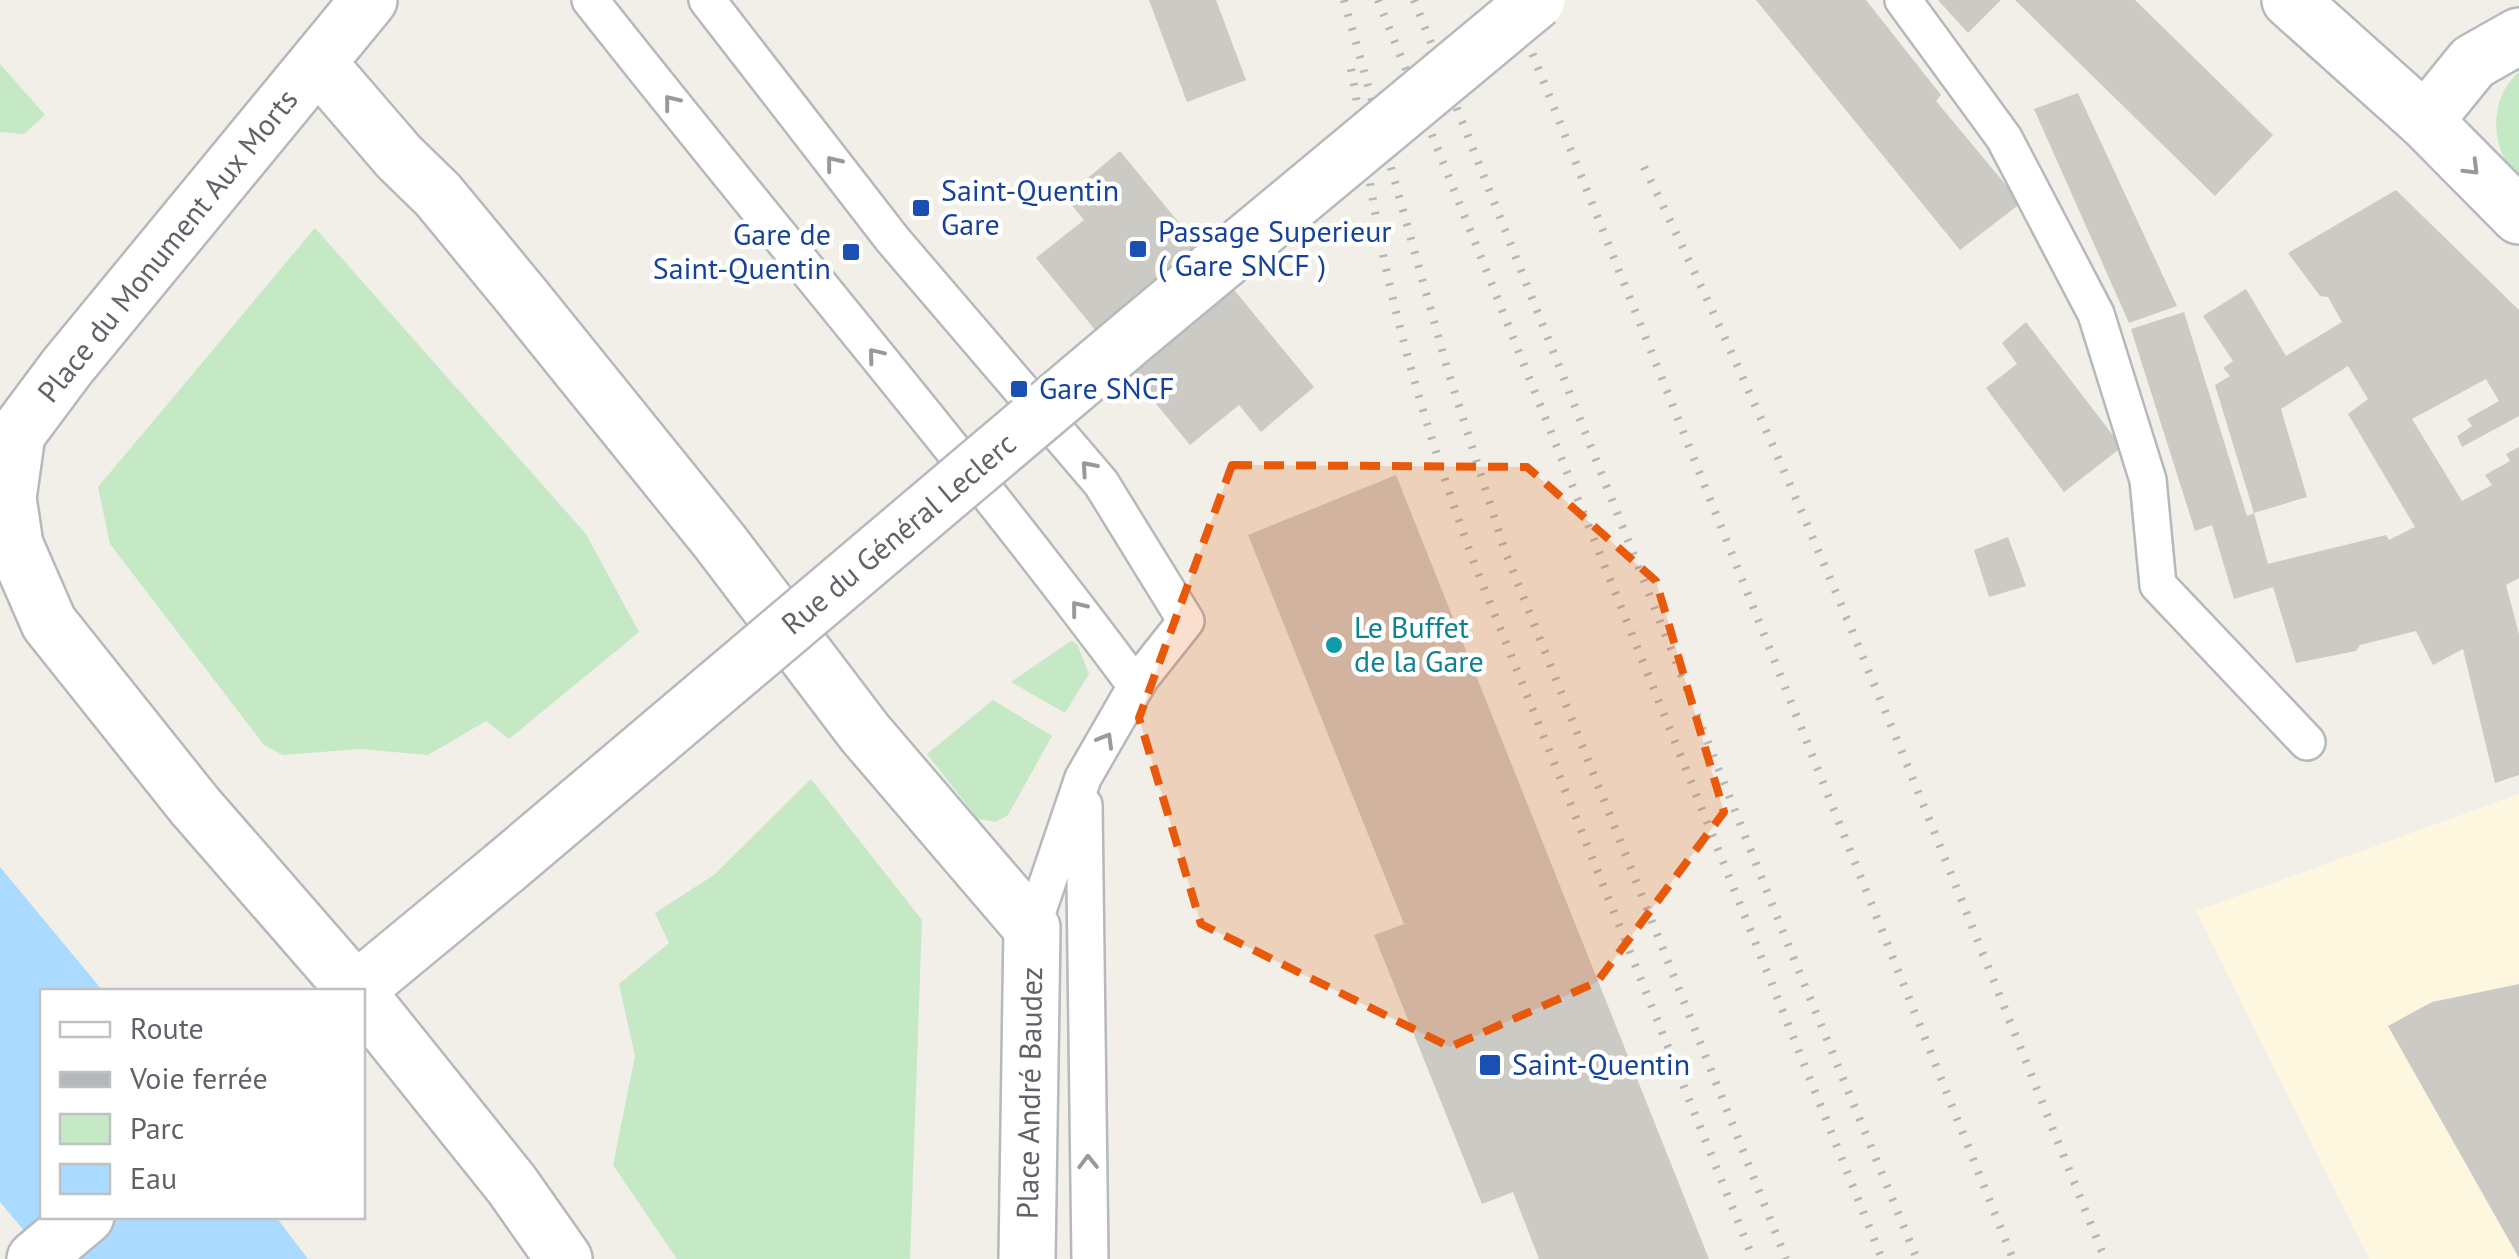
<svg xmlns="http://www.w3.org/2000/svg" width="2519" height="1259" font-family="'PT Sans',sans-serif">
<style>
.commercial{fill:#fef7e0}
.green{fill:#c5e8c5}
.water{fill:#aadaff}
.building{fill:#cccac5}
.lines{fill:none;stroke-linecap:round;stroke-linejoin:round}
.lane-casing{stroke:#b5b8bc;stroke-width:40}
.street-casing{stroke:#b5b8bc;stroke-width:60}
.secondary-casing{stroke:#b6babf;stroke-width:60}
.lane{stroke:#fff;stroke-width:35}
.street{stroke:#fff;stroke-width:55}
.secondary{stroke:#fff;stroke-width:55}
.rail{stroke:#b6b7b8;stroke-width:8;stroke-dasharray:2.5 12;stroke-linecap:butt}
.secondary-bridge-casing{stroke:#b6babf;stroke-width:60;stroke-linecap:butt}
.secondary-bridge{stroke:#fff;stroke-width:55}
.oneway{stroke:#979a9d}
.marked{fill:#e8590c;fill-opacity:0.2;stroke:#e8590c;stroke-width:8;stroke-dasharray:20 12;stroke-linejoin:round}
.transit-dot{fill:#1a4fb4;stroke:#fff;stroke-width:4}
.culture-dot{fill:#0f9aa8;stroke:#fff;stroke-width:4}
.labels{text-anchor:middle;stroke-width:9;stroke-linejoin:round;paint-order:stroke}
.transit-label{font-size:30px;fill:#164399;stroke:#fff;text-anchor:start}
.street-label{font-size:30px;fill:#5f6368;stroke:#fff}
.culture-label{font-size:30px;fill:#0d838f;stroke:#fff;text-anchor:start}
</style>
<rect width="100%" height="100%" fill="#f1efe8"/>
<path class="commercial" d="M 2519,794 L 2519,1259 L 2369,1259 L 2196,911 Z"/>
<g class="green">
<path d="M 0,64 L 45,115 L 24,134 L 0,132 Z"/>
<path d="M 2519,72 L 2519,178 C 2490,151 2487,100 2519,72 Z"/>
<path d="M 315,228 L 586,534 L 639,632 L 509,739 L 486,721 L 428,755 L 360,749 L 283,755 L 264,745 L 110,544 L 98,487 Z"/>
<path d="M 1071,641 L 1077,644 L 1089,674 L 1065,713 L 1011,682 Z"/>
<path d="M 993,700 L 1052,736 L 1008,815 L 996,822 L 978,819 L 927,754 Z"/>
<path d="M 811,779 L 922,920 L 910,1259 L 677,1259 L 613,1165 L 635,1056 L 619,984 L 669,943 L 655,913 L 714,875 Z"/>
</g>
<path class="water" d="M 0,867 L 103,991 L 42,992 L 42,1216 L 276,1217 L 308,1259 L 48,1259 L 0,1202 Z"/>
<g class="building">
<path d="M 1149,0 L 1216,0 L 1246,80 L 1187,102 Z"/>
<path d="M 1756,0 L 1866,0 L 1941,95 L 1936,101 L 2021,203 L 1960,250 Z"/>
<path d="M 1938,0 L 2001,0 L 1968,33 Z"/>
<path d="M 2015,0 L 2135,0 L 2273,135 L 2215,196 Z"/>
<path d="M 2078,93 L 2177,306 L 2129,323 L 2034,109 Z"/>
<path d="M 1120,151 L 1314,387 L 1261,432 L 1239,405 L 1190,445 L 1036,258 L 1084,220 L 1065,197 Z"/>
<path d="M 2396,190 L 2519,310 L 2519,416 L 2462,447 L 2457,436 L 2472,426 L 2467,419 L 2499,401 L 2486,379 L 2412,419 L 2462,501 L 2492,485 L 2485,475 L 2510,461 L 2506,454 L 2519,447 L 2519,578 L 2506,585 L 2519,634 L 2519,775 L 2495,783 L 2463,649 L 2433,665 L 2416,631 L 2360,645 L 2356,651 L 2296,663 L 2273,587 L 2234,599 L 2212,525 L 2195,531 L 2131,329 L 2184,312 L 2247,516 L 2254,513 L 2268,564 L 2386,535 L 2389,540 L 2415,527 L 2348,414 L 2368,399 L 2348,366 L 2281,409 L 2307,497 L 2254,513 L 2215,385 L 2230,376 L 2223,368 L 2233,361 L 2203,316 L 2246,289 L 2286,356 L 2342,322 L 2328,297 L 2320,296 L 2288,253 Z"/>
<path d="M 2026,322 L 2122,447 L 2064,492 L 1986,388 L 2017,364 L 2002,343 Z"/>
<path d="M 1396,475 L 1709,1259 L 1539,1259 L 1513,1192 L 1482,1204 L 1374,935 L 1404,924 L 1248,535 Z"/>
<path d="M 2008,537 L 2026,586 L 1989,597 L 1974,550 Z"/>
<path d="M 2519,984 L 2519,1258 L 2388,1026 L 2432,1002 Z"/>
</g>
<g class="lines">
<g class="lane-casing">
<g id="lane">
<path d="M 590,0 C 771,230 962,452 1136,686"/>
<path d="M 707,0 L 893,240 L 1101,483 L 1186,621 L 1140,679 L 1083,778 L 1032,928"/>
<path d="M 1903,0 L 2004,138 L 2096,314 L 2148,480 L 2158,585 L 2307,742"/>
<path d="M 1084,805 L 1090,1259"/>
</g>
</g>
<g class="street-casing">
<g id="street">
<path d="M 2290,0 L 2425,121"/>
<path d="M 318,63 L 399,157 L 438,195 L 523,298 L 720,542 L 865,733 L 1032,928 L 1027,1259"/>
<path d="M 357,992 L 195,806 L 49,623 L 15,545 L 8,498 L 17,434 L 67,367 L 369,0"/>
<path d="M 362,998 L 512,1185 L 564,1259"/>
</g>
</g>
<g class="secondary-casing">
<g id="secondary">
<path d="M 2519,36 L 2473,62 L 2425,121 L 2519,216"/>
<path d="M 354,992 L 504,868"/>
<path d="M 35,1259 L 86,1216"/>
</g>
</g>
<use href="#lane" class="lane"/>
<use href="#street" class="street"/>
<use href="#secondary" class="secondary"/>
<g class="rail">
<path d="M 1344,0 L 1448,371 L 1505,551 L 1786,1259"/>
<path d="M 1378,0 L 1882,1259"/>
<path d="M 1414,0 L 1785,937 L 1917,1259"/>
<path d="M 1511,0 L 2013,1259"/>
<path d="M 1351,69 C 1362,129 1370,189 1382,249 C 1404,357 1437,460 1474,563 L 1753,1259"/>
<path d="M 1644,167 C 1818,522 1957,893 2105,1259"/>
</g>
<g class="secondary-bridge-casing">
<path id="secondary-bridge" d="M 504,868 L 1134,335 L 1537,0"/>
</g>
<use href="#secondary-bridge" class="secondary-bridge"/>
</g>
<defs><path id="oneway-chevron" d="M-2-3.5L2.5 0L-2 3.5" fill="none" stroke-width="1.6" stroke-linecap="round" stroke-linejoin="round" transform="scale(2.5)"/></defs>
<g class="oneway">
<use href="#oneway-chevron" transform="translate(671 102) rotate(-128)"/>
<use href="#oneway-chevron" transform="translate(833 163) rotate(-128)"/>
<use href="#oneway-chevron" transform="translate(2472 168) rotate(45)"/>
<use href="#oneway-chevron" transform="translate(875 355) rotate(-129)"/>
<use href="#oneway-chevron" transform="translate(1088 468) rotate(-131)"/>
<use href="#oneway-chevron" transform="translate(1078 608) rotate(-128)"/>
<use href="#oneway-chevron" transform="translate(1106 740) rotate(-60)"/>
<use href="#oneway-chevron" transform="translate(1088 1162) rotate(-91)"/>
</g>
<path class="marked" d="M 1232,465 L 1527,467 L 1656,581 L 1724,812 L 1597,982 L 1450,1047 L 1201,924 L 1139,718 Z"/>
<g class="transit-dot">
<rect x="911" y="198" width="20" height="20" rx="5"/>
<rect x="1128" y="239" width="20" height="20" rx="5"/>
<rect x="841" y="242" width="20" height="20" rx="5"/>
<rect x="1009" y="379" width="20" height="20" rx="5"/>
<rect x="1478" y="1053" width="24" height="24" rx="5"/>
</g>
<circle class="culture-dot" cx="1334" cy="645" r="10"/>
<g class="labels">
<g class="transit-label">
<text x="941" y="201">Saint-Quentin<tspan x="941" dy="34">Gare</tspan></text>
<text x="1158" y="242">Passage Superieur<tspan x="1158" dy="34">( Gare SNCF )</tspan></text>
<text x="831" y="245" text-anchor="end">Gare de<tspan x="831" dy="34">Saint-Quentin</tspan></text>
<text x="1039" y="399">Gare SNCF</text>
<text x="1512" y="1075">Saint-Quentin</text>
</g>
<g class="street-label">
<text transform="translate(168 246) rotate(-51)" y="10">Place du Monument Aux Morts</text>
<text transform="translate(899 534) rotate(-40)" y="10">Rue du Général Leclerc</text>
<text transform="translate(1030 1093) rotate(-89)" y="10">Place André Baudez</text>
</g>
<g class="culture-label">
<text x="1354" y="638">Le Buffet<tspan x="1354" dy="34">de la Gare</tspan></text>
</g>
</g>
<rect x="40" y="989" width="325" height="230" fill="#ffffff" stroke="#bfc1c3" stroke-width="2.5"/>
<rect x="60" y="1022" width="50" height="15" fill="#ffffff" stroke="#bfc1c3" stroke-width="2.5"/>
<text x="130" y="1039" font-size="30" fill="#5f6368">Route</text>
<rect x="60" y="1072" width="50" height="15" fill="#b6b7b8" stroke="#bfc1c3" stroke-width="2.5"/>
<text x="130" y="1089" font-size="30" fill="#5f6368">Voie ferrée</text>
<rect x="60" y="1114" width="50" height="30" fill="#c5e8c5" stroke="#bfc1c3" stroke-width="2.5"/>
<text x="130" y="1139" font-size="30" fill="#5f6368">Parc</text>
<rect x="60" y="1164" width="50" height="30" fill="#aadaff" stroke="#bfc1c3" stroke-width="2.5"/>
<text x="130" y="1189" font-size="30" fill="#5f6368">Eau</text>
</svg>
